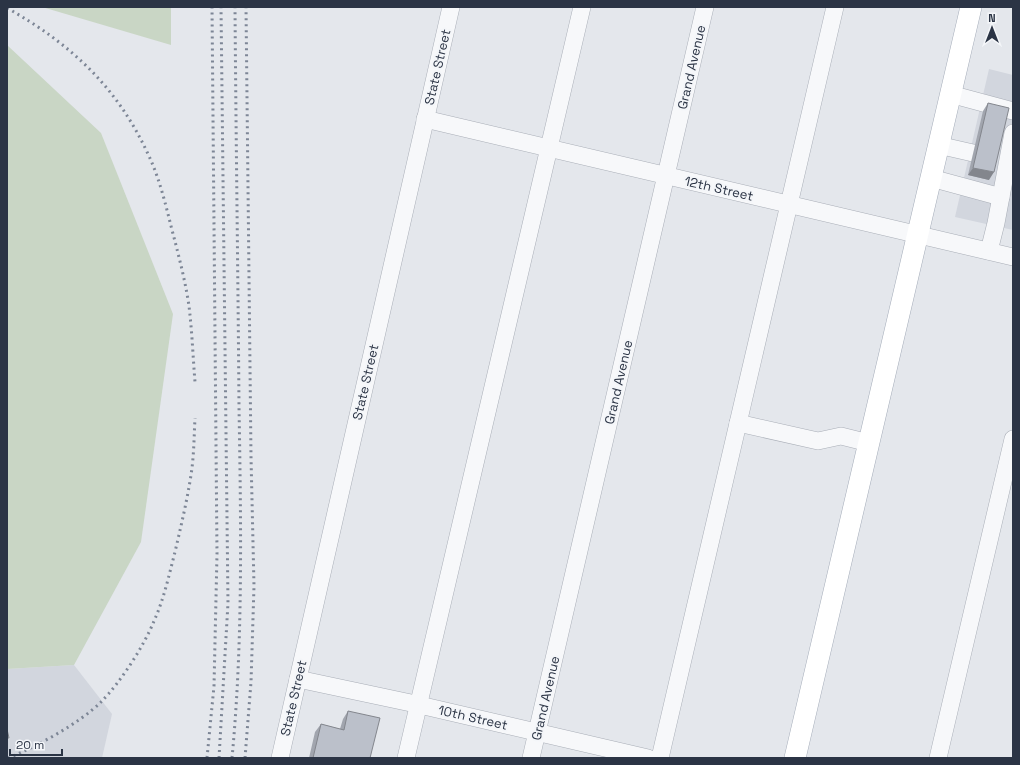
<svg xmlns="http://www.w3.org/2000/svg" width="1020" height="765" font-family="'Space Grotesk',sans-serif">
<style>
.built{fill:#d2d6de}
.green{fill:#c9d6c5}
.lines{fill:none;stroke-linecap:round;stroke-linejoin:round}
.minor-casing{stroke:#a9aeb7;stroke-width:18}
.major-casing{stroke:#a3abb8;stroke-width:22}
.minor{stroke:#f7f8fa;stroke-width:17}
.major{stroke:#fff;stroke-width:21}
.rail{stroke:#7d8696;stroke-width:3;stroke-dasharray:2 4;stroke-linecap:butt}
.wall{fill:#a1a5ae}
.shaded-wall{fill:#83868d}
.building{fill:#bbc0ca;stroke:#83868d}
.labels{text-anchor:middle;stroke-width:4;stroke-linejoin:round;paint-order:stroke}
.street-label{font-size:13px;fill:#2b3445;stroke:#f4f6f9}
</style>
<rect width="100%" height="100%" fill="#e4e7ec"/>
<g class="built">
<path d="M 989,69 L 1013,75 L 1013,230 L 955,217 Z"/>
<path d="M 74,665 L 112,714 L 102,758 L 7,758 L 7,669 Z"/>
</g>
<g class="green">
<path d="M 42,7 L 171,7 L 171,45 Z"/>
<path d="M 7,45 L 101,133 L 173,314 L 141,542 L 74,665 L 7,669 Z"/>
</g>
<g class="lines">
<g class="minor-casing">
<g id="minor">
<path d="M 950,94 L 1013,111"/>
<path d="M 425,119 L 1013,257"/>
<path d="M 938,145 L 973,153"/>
<path d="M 931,178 L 1001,197"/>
<path d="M 989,251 L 996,223 L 1013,133"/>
<path d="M 738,423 L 818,441 L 841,436 L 869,443"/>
<path d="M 298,679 L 411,703 L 648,758"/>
<path d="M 280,758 L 451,7"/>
<path d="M 406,758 L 582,7"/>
<path d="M 531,758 L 705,7"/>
<path d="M 660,758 L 835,7"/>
<path d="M 938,758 L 1013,439"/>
</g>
</g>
<g class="major-casing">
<path id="major" d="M 795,758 L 971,7"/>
</g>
<use href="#minor" class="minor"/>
<use href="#major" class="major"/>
<g class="rail">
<path d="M 7,8 C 71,44 117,87 148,154 C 159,177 165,202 171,226 C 178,253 185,279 189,306 C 192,331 193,357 195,382"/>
<path d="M 8,758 C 36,747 80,723 101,702 C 120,683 144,646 154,621 C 164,599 169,575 175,552 C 181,526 187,501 191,475 C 194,456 194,437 195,418"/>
<path d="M 207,758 L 214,686 L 217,554 L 212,7"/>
<path d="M 219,758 L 228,603 L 221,7"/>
<path d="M 232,758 C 243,642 241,524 239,407 C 238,274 236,140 235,7"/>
<path d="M 245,758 L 251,682 L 254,586 L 251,457 L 246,7"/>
</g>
</g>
<g class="wall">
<path d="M 988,103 L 989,180 L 968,175 L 983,111 Z"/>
<path d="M 348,711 L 370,758 L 309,758 L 315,732 L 321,724 L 340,729 L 343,719 Z"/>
</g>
<path class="shaded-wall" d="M 973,168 L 994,172 L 989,180 L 968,175 Z"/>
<g class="building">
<path d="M 988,103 L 1009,108 L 994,172 L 973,168 Z"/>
<path d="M 348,711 L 380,718 L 370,758 L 313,758 L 321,724 L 344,730 Z"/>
<path d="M 7,729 L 9,738 L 7,738 Z"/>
</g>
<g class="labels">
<g class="street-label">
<text transform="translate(437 67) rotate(-77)" y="5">State Street</text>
<text transform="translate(691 67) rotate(-77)" y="5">Grand Avenue</text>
<text transform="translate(719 188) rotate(13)" y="5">12th Street</text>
<text transform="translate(365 382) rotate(-77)" y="5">State Street</text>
<text transform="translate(618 382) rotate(-77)" y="5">Grand Avenue</text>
<text transform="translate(293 698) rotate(-77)" y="5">State Street</text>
<text transform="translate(545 698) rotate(-77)" y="5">Grand Avenue</text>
<text transform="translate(473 717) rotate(13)" y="5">10th Street</text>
</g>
</g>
<rect width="1020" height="765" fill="none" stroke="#2b3445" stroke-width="16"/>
<g transform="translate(992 28)" stroke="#f4f6f9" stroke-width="3" paint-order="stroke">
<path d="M0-3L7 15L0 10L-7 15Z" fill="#2b3445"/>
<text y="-6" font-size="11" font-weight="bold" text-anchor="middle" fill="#2b3445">N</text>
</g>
<path d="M10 749v6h52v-6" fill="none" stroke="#2b3445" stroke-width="2"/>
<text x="16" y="749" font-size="12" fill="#2b3445" stroke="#f4f6f9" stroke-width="3" paint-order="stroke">20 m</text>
</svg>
